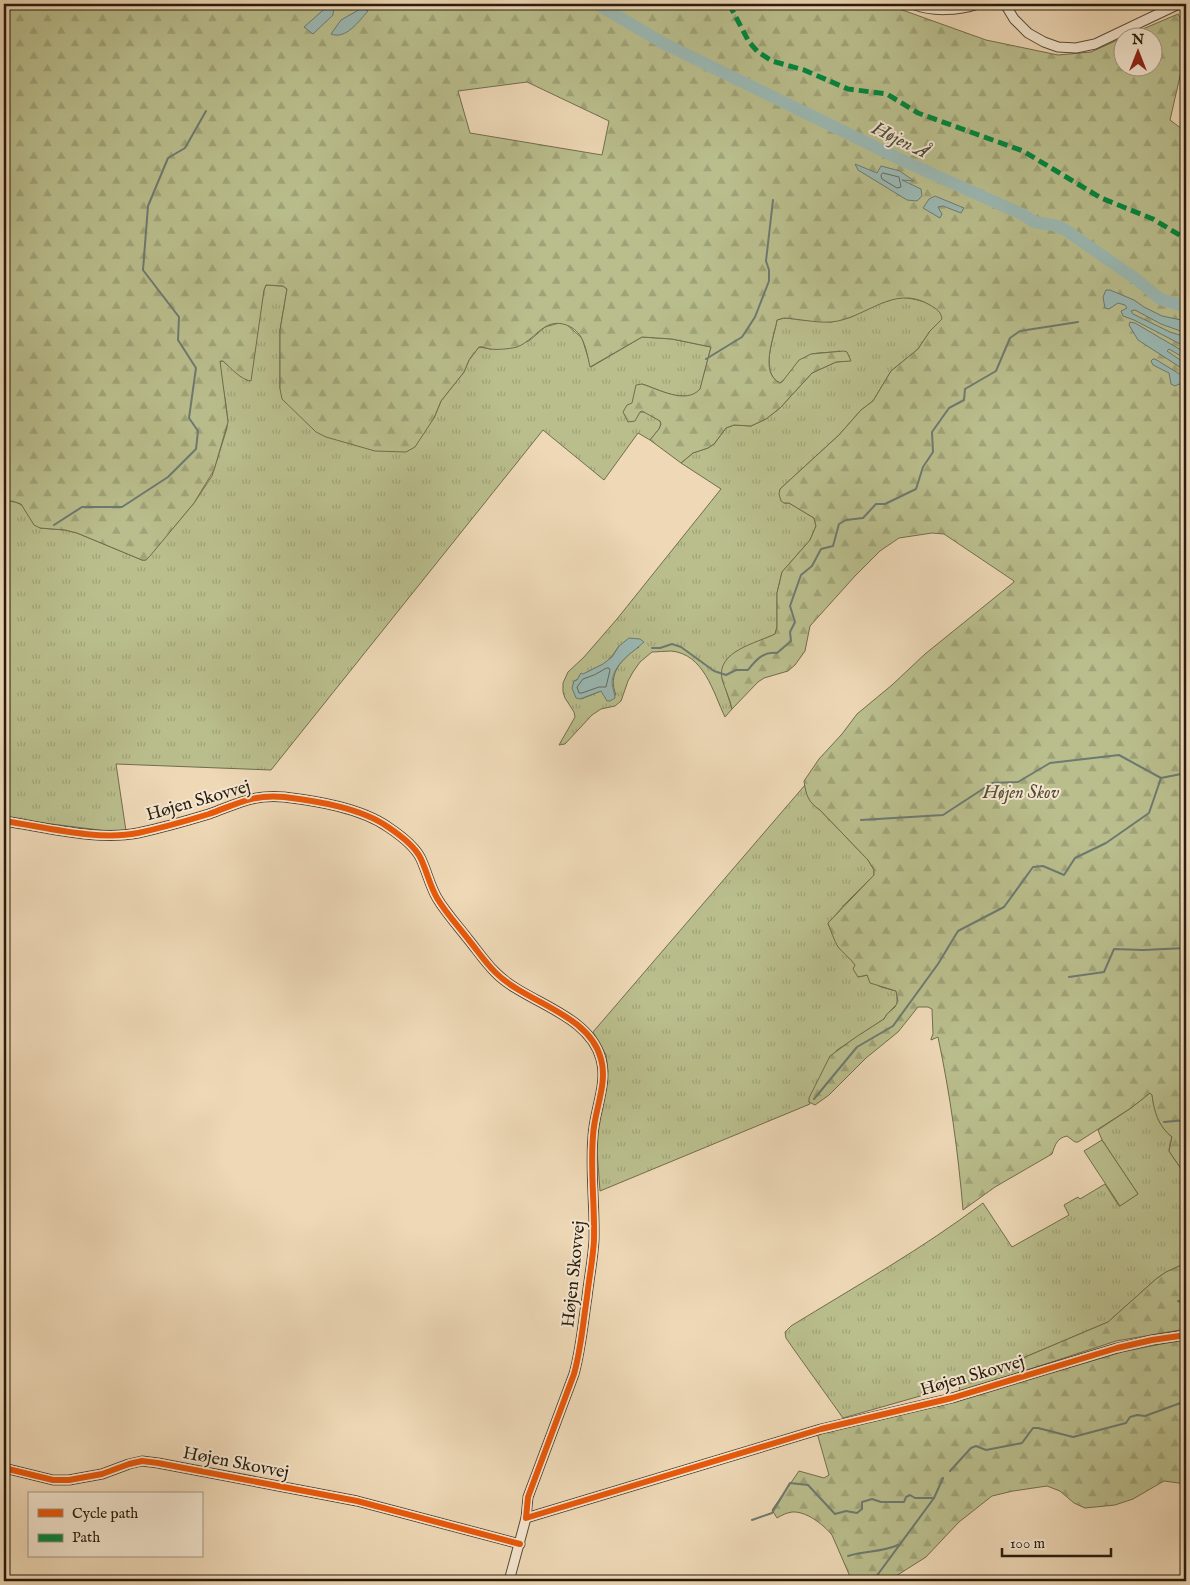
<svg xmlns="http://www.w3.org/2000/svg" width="1190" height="1585" font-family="'IM FELL English',serif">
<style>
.grass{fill:url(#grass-tufts);stroke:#716d4d;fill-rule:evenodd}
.forest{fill:url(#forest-firs);stroke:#716d4d;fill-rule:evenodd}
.park{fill:#babe8d;stroke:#716d4d}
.water{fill:#9bb9b4;stroke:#6d7a71}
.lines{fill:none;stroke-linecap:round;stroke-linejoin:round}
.shore{stroke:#626a60;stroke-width:1}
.stream{stroke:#6d7a71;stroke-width:2}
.river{stroke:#9bb9b4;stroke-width:12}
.minor-casing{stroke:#5a4b37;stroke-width:11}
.minor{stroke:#f4e6d0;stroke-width:9}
.quiet{stroke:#00873e;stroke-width:5;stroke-dasharray:10 5;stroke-linecap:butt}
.cycleway-casing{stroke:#f4e6d0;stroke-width:9}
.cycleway{stroke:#e8590c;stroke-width:6}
.labels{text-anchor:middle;stroke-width:4;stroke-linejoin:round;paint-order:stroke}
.park-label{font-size:18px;font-style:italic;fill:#544d33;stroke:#f4e6d0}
.street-label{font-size:18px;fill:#281c0d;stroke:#f4e6d0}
.water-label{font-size:19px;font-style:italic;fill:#4a4b3f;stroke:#f4e6d0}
</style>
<defs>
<pattern id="grass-tufts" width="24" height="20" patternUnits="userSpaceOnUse" patternTransform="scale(1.25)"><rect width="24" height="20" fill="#babe8d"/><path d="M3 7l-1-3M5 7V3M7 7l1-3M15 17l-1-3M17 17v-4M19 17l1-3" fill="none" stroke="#a0a378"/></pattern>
<pattern id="forest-firs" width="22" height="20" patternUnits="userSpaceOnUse" patternTransform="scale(1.25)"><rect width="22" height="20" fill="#babe8d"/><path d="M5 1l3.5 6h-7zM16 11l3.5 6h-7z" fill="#a0a378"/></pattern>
</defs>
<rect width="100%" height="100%" fill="#eed8b6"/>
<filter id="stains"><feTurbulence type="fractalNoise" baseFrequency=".004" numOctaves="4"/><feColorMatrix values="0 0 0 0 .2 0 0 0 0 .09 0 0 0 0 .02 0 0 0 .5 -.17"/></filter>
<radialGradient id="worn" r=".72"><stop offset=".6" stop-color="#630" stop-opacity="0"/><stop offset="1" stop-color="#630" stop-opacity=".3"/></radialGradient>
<g class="grass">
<path d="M 266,285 L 283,286 L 287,289 L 280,330 L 280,389 L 434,418 L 441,401 L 464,372 L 469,360 L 479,347 L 491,349 L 529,341 L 545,327 L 559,323 L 566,324 L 582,338 L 591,367 L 642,337 L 672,339 L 711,347 L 700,390 C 686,405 658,389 642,384 L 640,412 L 646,412 L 660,421 L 661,424 L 659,429 L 650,440 L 638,433 L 604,480 L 543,430 L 271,770 L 116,764 L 126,831 L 115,832 L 4,818 L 4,503 C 22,496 30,516 40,528 L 65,530 L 77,533 L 142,560 L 146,560 L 194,503 L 212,476 L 227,428 C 229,405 220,384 220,361 L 223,361 L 248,381 L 264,290 Z"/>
<path d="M 900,297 C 915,299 938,302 943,319 L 930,331 L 918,349 L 891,371 L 873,401 L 861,410 L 839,435 L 780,489 L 784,503 L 789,503 L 814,518 L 816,526 L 810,540 L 782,572 L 777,593 L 777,627 L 775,634 L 735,652 L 722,677 L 732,709 L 725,717 C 713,692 704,654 671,651 C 665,651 658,652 652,652 L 640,662 L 633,672 L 628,681 L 621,701 L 615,706 L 601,709 L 592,715 L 565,744 L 559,745 L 575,717 L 574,712 L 565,698 L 563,692 L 563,683 L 568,672 L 584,657 L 617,619 L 721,489 L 681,463 L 693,453 L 708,448 L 714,444 L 726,428 L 734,425 L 751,426 L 766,419 L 780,408 L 812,373 L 836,362 L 848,361 L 840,351 C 831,353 820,352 812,354 C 801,358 789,377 780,383 C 759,373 774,338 777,320 L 784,318 L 831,322 L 851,317 L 872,306 ZM 619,646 L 639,647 C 622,658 607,674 616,695 L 601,691 L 581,699 L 574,681 L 577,680 C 584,672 593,670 602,665 C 610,660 614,653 619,646 Z"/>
<path d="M 805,785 C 807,797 810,803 820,810 L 868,860 L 874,870 L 874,875 L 844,905 L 828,924 L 838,946 L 850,957 L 855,965 L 858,977 L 868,975 L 869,980 L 881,987 L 896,991 L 897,994 L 897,1004 L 887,1014 L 884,1019 L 837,1050 L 828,1061 L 809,1102 L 810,1104 L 600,1191 L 597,1150 L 598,1126 L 608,1071 L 606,1055 L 593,1032 Z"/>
<path d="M 1150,1093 L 1152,1094 C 1154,1110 1159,1127 1172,1137 L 1170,1144 L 1169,1151 L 1186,1176 L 1186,1263 L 1166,1272 L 1156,1279 L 1108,1322 L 959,1385 L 843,1418 L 795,1351 L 786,1338 L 785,1332 L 791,1326 C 856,1286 922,1249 983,1203 L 1012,1247 L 1069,1215 L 1064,1205 L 1078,1197 L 1080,1199 L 1105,1184 L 1119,1206 L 1138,1194 L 1102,1140 L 1098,1130 L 1131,1108 Z"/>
</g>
<g class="forest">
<path d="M 4,4 L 891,4 L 894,7 L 986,40 L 1058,55 L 1091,52 L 1122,38 L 1122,68 L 1152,68 L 1152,38 L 1124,37 L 1178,14 L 1186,29 L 1186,50 L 1170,120 L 1186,132 L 1186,1176 L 1169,1151 L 1172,1137 C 1158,1126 1154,1111 1152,1095 L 1150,1093 L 1131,1108 L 1078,1142 L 1075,1142 L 1067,1136 C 1057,1138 1055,1145 1052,1154 L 995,1187 L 963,1210 C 958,1151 950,1094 938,1037 L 931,1040 L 931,1039 L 933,1034 L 932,1009 L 928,1007 L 918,1007 L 898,1032 L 866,1058 L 829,1095 L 815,1105 L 809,1102 L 809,1098 L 830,1056 L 856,1037 L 884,1019 L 887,1014 L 895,1007 L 898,1001 L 896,991 L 870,983 L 867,975 L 858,977 L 853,969 L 855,965 C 850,958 843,953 838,947 C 834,940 831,931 828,923 L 874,875 L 874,870 L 868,860 L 820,810 C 808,802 806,795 804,781 L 819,759 L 842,734 L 857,714 L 892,685 L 925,654 L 1014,582 L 1014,581 L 944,534 L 932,533 L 899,538 L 880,551 L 855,576 L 810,626 L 805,651 L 795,665 L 788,671 L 764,678 L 758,682 L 732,709 C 730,699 725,689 722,679 C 716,651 757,643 775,634 L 777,627 L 777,593 L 782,572 L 810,540 L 816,526 L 814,518 L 789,503 L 784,503 L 781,501 L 779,494 L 780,489 L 839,435 L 861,410 L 873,401 L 891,371 L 918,349 L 930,331 L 942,319 C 941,312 937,309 930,305 C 893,283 866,319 831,322 C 816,323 799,319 784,318 L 777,320 C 774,338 759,373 780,383 L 782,382 L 799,360 L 811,354 L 844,351 L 847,352 L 851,361 L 836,362 L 812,373 L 780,408 L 766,419 L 751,426 L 734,425 L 726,428 L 714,444 L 708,448 L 693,453 L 681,463 L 650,440 L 659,429 L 661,424 L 660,421 L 642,411 L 640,412 L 635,421 L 628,422 L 623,412 L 627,405 L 632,403 L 636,385 L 642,384 C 658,389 686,405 700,389 L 711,347 L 672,339 L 642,337 L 590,367 C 588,358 586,346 581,337 C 574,325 557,319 545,327 C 535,333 528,343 517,347 C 509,349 497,350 490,349 C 485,348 483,346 479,347 L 469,360 L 464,372 L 441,401 L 434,418 L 415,447 L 406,452 L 375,451 L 326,437 L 316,432 L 282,399 L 280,389 L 280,330 L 287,289 L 283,286 L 266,285 L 264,290 L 251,381 C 241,380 231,368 223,361 L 220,361 L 228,422 L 214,470 L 194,503 L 150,556 L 146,560 L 142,560 L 77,533 L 65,530 L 40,528 L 34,525 L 21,504 L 12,501 L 4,503 ZM 527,82 L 609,121 L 602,155 L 470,133 L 458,91 Z"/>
<path d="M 1186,1263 L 1186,1329 L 1116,1341 L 960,1392 L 959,1385 L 1108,1322 L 1156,1279 L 1166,1272 Z"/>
<path d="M 1186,1339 L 1186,1484 L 1164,1481 L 1133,1499 L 1115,1505 L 1085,1508 L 1074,1503 L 1060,1491 L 1047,1486 L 1013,1491 L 992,1496 L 959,1522 L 926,1557 L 888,1581 L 852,1581 L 832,1535 C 823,1524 806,1511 792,1512 C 786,1513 782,1515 777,1518 L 772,1510 L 799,1471 L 824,1478 L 829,1475 L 817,1433 L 962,1399 L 1122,1352 Z"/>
</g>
<path class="park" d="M 1102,1140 L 1138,1194 L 1120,1206 L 1084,1151 Z"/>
<g class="water">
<path d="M 329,5 L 334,5 L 333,15 L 313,34 L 304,27 Z"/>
<path d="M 362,8 L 368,11 C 359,21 346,40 331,34 L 341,20 Z"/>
<path d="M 855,164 L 877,173 L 881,166 L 900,171 L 914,181 L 902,180 L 921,189 L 922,196 L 917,201 L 907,200 L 858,170 Z"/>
<path d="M 935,196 L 964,208 L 961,213 L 943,206 L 938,207 L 942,214 L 940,218 L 923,208 L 929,199 Z"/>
<path d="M 1106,290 L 1110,290 L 1134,300 L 1144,307 L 1162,316 L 1186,321 L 1186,333 L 1161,324 L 1135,310 L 1131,311 L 1133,314 L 1170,332 L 1186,337 L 1186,347 L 1134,320 L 1123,316 L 1121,311 L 1127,308 L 1125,305 L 1118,303 L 1109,309 L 1105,308 L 1103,297 Z"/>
<path d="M 1130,322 L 1135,323 L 1186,353 L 1186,359 L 1169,349 L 1167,351 L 1186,364 L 1186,371 L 1138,340 L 1129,325 Z"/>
<path d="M 1153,359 L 1155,359 L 1186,378 L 1186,386 L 1179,384 L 1175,386 L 1171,384 L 1169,373 L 1153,365 L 1151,361 Z"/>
<path d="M 629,638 L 640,639 L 644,642 C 631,654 614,663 612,682 C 612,688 615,693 615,698 L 610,701 L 607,701 L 601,691 L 580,699 L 576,698 L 572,688 L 574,681 L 577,680 L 581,673 L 583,674 L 603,664 L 612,657 L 619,646 Z"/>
</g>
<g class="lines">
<g class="shore">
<path d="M 883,173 L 899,177 L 901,187 L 897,188 L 882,179 L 881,176 Z"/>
<path d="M 607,668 L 609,668 L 610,670 L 606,687 L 599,687 L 582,693 L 579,693 L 577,687 L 583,679 L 594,675 Z"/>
</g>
<g class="stream">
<path d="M 706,359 L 742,337 L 755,317 L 769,281 L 769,270 L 766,261 L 773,200"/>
<path d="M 54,525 L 82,507 L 122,507 L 168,477 L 196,449 L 198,431 L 189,418 L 196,368 L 178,340 L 179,317 L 143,270 L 148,206 L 168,158 L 185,148 L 206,111"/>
<path d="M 652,648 L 660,648 L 672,644 L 681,647 L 714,671 L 726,675 L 736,670 L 748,670 C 755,661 763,651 777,653 L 791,641 L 790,632 L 795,622 L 790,606 L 801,575 L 812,566 L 821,549 L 833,546 L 839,524 L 846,520 L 863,518 L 876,504 L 885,504 L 916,489 L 923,467 L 933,452 L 932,432 L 949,408 L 964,400 L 965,389 L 996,371 L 1010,338 L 1020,331 L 1078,322"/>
<path d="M 861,820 L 943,815 L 992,783 L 1018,782 L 1050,763 L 1119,755 L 1161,778"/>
<path d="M 1069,977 L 1104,972 L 1114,949 L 1143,950 L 1186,948"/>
<path d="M 814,1099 L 857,1047 L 893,1026 L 938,964 L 958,931 L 1004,907 L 1033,867 L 1043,866 L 1064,875 L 1075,858 L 1106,843 L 1149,813 L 1161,778 L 1186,773"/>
<path d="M 1164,1122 L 1186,1120"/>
<path d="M 1178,1301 L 1186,1304"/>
<path d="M 950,1471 L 971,1448 L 976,1446 L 986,1450 L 1022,1443 L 1033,1428 L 1038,1428 L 1073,1437 L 1126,1423 L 1130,1417 L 1137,1415 L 1145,1416 L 1186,1401"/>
<path d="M 752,1520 L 772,1513 L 790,1483 L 808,1485 L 835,1514 L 846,1511 L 857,1513 L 862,1509 L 862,1502 L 872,1499 L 881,1502 L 904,1502 L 906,1497 L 910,1495 L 915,1498 L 934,1498"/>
<path d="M 848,1556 C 865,1551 882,1552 898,1545"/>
<path d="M 873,1581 L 934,1498 L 943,1478"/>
</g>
<path class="river" d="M 597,4 L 663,43 L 908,163 L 1024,215 L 1034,222 L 1053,225 L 1064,229 L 1136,279 L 1160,299 L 1183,306 L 1186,304"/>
<g class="minor-casing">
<g id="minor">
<path d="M 912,4 C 932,12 958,11 978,4"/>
<path d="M 1005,4 L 1014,19 L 1028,33 L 1044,42 L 1058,47 L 1076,48 L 1095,44 L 1179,4"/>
<path d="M 4,821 C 45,827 97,841 138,833 C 161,828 186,821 209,814 C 237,804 253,794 284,797 C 317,801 361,808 388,827 C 400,835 415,846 421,859 C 427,872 430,886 437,898 C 446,913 458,926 468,939 C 477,950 485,962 495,972 C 525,1003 589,1013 601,1059 C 608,1084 594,1111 593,1136 C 590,1171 595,1206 594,1240 C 593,1259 589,1278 587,1297 C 583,1323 581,1349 574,1374 L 528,1497 L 526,1518 L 821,1429 L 952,1398 L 1117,1348 L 1152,1340 L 1186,1335"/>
<path d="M 4,1468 L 53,1480 L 69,1480 L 102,1474 L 129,1464 L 142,1461 L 158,1463 L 357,1501 L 520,1544"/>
<path d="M 509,1581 L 526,1518"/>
</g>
</g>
<use href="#minor" class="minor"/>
<path class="quiet" d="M 729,4 L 749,42 L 758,52 L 772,61 L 804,70 L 848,89 L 887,94 L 918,113 L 1023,151 L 1101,198 L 1153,219 L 1186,239"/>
<g class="cycleway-casing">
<g id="cycleway">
<path d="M 4,821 C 45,827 97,841 138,833 C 161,828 186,821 209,814 C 237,804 253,794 284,797 C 317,801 361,808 388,827 C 400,835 415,846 421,859 C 427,872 430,886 437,898 C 446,913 458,926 468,939 C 477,950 485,962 495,972 C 525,1003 589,1013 601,1059 C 608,1084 594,1111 593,1136 C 590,1171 595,1206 594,1240 C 593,1259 589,1278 587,1297 C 583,1323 581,1349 574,1374 L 528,1497 L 526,1518 L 821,1429 L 952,1398 L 1117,1348 L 1152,1340 L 1186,1335"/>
<path d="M 4,1468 L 53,1480 L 69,1480 L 102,1474 L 129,1464 L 142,1461 L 158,1463 L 357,1501 L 520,1544"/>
</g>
</g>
<use href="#cycleway" class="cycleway"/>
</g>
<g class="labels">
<g class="park-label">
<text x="1021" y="798">Højen Skov</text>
</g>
<g class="street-label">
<text transform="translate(198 800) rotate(-16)" y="6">Højen Skovvej</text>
<text transform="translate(573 1274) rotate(-84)" y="6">Højen Skovvej</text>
<text transform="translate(972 1375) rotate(-16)" y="6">Højen Skovvej</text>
<text transform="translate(236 1462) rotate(11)" y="6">Højen Skovvej</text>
</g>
<g class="water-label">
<text transform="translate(901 139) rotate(26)" y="7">Højen Å</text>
</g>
</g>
<rect width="1190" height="1585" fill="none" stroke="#eed8b6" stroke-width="20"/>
<rect x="5" y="5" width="1180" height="1575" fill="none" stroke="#281c0d" stroke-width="2.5"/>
<rect x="10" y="10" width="1170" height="1565" fill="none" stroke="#281c0d"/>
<rect x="28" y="1492" width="175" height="65" fill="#f4e6d0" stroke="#a29582"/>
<rect x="38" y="1509" width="25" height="8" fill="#e8590c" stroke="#a29582"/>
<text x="72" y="1518" font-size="15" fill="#281c0d">Cycle path</text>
<rect x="38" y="1534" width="25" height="8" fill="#00873e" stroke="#a29582"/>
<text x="72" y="1542" font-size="15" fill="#281c0d">Path</text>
<g transform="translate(1138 52)"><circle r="24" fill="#f4e6d0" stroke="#a29582"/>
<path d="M0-4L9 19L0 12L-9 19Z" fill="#8f2418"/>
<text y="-8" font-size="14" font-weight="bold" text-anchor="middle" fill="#281c0d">N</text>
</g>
<path d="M1002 1548v8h109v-8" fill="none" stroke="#281c0d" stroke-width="2.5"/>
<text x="1010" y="1548" font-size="15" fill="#281c0d" stroke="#f4e6d0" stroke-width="4" paint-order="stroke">100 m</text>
<rect width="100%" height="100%" filter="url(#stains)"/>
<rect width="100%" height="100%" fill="url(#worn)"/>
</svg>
